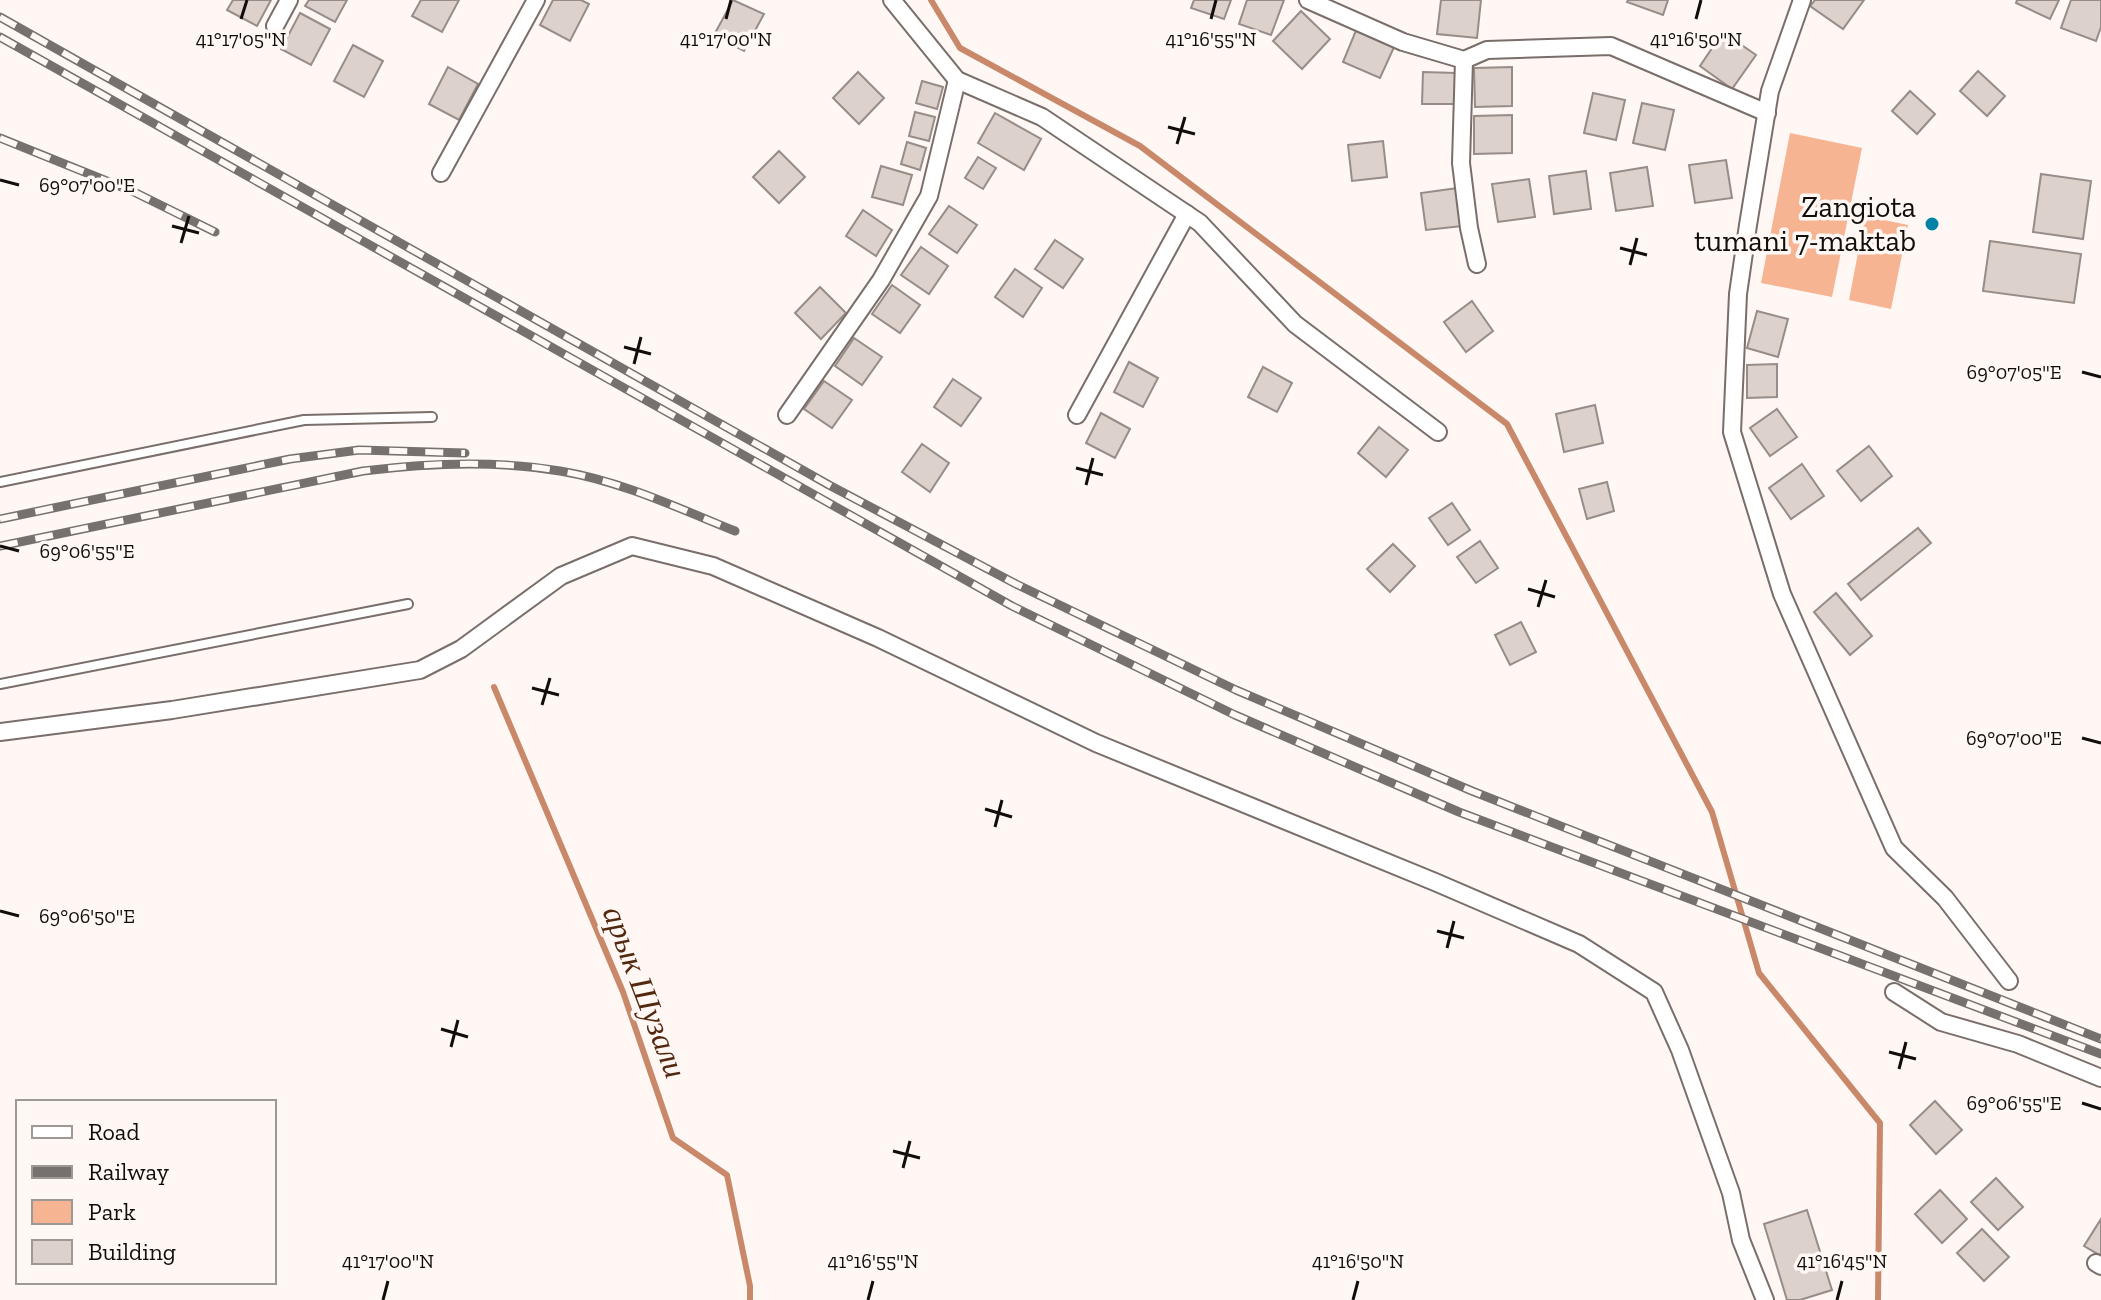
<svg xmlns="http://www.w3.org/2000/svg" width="2101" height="1300" font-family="'Zilla Slab',serif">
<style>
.green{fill:#f6b493}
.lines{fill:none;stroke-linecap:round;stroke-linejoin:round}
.stream{stroke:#c88869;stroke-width:6}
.building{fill:#ddd1cc;stroke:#978c87;stroke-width:2}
.lane-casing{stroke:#796e69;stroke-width:12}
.street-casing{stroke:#796e69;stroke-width:20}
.lane{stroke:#fff;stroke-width:8}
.street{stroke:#fff;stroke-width:16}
.rail-casing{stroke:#76716e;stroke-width:9}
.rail{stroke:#fef7f3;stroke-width:6;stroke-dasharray:18;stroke-linecap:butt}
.ticks{fill:none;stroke:#110d0b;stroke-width:3}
.poi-dot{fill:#0481a6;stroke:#fef7f3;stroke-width:3}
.labels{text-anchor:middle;stroke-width:7;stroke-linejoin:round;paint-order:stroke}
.poi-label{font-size:30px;fill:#110d0b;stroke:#fef7f3;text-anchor:end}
.water-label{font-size:32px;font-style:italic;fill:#532811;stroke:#fef7f3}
.ticks-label{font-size:20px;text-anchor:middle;fill:#110d0b;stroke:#fef7f3;stroke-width:7;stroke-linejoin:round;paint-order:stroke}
</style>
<rect width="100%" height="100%" fill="#fef7f3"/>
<g class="green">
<path d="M 1790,133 L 1862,148 L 1832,297 L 1761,283 Z"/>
<path d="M 1865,216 L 1908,225 L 1891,309 L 1849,300 Z"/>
</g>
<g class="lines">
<g class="stream">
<path d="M 931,0 L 960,48 L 1140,146 L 1507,424 L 1712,812 L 1759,973 L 1880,1123 L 1878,1300"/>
<path d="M 494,687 L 623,992 L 673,1138 L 727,1175 L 750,1286 L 750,1300"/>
</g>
</g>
<g class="building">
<path d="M 233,0 L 271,0 L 257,26 L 227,10 Z"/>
<path d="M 309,0 L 347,0 L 335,22 L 305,6 Z"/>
<path d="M 421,0 L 459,0 L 442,32 L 412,16 Z"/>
<path d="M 553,0 L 581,0 L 589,4 L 570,41 L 540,25 Z"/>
<path d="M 733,0 L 764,14 L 744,51 L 714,35 Z"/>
<path d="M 1194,0 L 1231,0 L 1224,19 L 1191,8 Z"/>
<path d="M 1247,0 L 1284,0 L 1271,35 L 1239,24 Z"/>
<path d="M 1441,0 L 1481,0 L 1477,38 L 1437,34 Z"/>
<path d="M 1628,0 L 1668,0 L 1663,15 L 1627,2 Z"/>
<path d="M 1815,0 L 1864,0 L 1843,29 L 1810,6 Z"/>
<path d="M 2017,0 L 2059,0 L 2050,19 L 2016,3 Z"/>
<path d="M 2071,0 L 2101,0 L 2101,27 L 2096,41 L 2061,28 Z"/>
<path d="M 1301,11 L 1330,39 L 1302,69 L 1273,41 Z"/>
<path d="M 300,13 L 330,29 L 311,65 L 281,49 Z"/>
<path d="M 1357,28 L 1395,45 L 1380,78 L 1343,62 Z"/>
<path d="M 1723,32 L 1756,55 L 1732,89 L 1700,66 Z"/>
<path d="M 353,45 L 383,61 L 364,97 L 334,81 Z"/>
<path d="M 448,67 L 478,84 L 459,120 L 429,104 Z"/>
<path d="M 1512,67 L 1512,106 L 1475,107 L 1474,68 Z"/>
<path d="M 1978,71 L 2005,96 L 1987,116 L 1960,91 Z"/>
<path d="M 858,72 L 884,98 L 859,124 L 833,98 Z"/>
<path d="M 1423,72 L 1456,73 L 1455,104 L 1422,104 Z"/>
<path d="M 922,81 L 943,87 L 937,109 L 916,103 Z"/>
<path d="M 1910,91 L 1935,114 L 1917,134 L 1892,111 Z"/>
<path d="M 1593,93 L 1625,100 L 1616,140 L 1584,133 Z"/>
<path d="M 1642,103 L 1674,110 L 1665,150 L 1633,143 Z"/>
<path d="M 915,112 L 935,117 L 929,141 L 909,136 Z"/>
<path d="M 995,113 L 1041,139 L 1024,170 L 978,143 Z"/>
<path d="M 1512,115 L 1512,153 L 1474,154 L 1474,116 Z"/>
<path d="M 1383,141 L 1387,177 L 1352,181 L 1348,145 Z"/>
<path d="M 907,142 L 926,148 L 920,170 L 901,164 Z"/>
<path d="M 779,151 L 805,177 L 779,203 L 753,177 Z"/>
<path d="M 978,157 L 996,168 L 983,189 L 965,178 Z"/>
<path d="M 1726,160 L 1732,198 L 1695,203 L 1689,165 Z"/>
<path d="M 881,166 L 912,175 L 903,205 L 872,197 Z"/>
<path d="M 1647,167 L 1653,206 L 1616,211 L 1610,173 Z"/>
<path d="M 1586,171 L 1591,209 L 1554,214 L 1549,176 Z"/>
<path d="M 2041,174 L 2091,181 L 2083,239 L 2033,232 Z"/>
<path d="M 1529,179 L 1535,217 L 1498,222 L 1492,184 Z"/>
<path d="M 1458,188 L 1462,226 L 1426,230 L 1421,193 Z"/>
<path d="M 949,206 L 977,225 L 957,253 L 929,234 Z"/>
<path d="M 863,210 L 892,230 L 876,256 L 846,236 Z"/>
<path d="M 1055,240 L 1083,259 L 1063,288 L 1035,269 Z"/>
<path d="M 1990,241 L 2081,254 L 2074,303 L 1983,291 Z"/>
<path d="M 921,247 L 948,266 L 929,294 L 901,275 Z"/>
<path d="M 1015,269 L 1042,288 L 1023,317 L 995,297 Z"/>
<path d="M 892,285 L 920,305 L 900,333 L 872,314 Z"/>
<path d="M 820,287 L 846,313 L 821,339 L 795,313 Z"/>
<path d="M 1472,301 L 1493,331 L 1466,352 L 1444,322 Z"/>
<path d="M 1757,311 L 1788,319 L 1778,357 L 1747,348 Z"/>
<path d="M 854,338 L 882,357 L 862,385 L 835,366 Z"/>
<path d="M 1129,362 L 1158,378 L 1143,407 L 1114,392 Z"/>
<path d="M 1777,364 L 1777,397 L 1747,398 L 1747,365 Z"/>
<path d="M 1263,367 L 1292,383 L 1277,412 L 1248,397 Z"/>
<path d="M 953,379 L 981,398 L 961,426 L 934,407 Z"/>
<path d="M 824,381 L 852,400 L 832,428 L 804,409 Z"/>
<path d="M 1595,405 L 1603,443 L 1564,452 L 1556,414 Z"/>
<path d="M 1777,409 L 1797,437 L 1770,456 L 1750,428 Z"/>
<path d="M 1101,413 L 1130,429 L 1115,458 L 1086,443 Z"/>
<path d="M 1379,427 L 1408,450 L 1386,477 L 1358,453 Z"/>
<path d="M 922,444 L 949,463 L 930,492 L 902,472 Z"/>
<path d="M 1869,446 L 1892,476 L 1861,501 L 1837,471 Z"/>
<path d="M 1802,464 L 1824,496 L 1791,519 L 1769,488 Z"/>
<path d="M 1607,482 L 1614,511 L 1587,519 L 1579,489 Z"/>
<path d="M 1452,503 L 1470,530 L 1448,545 L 1429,518 Z"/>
<path d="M 1918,528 L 1931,543 L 1861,600 L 1848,584 Z"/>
<path d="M 1480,541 L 1498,568 L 1476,583 L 1457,557 Z"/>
<path d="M 1393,544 L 1415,566 L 1390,592 L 1367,569 Z"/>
<path d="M 1836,593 L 1872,636 L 1850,655 L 1814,612 Z"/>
<path d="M 1521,622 L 1536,652 L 1510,665 L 1495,635 Z"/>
<path d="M 1935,1101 L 1962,1130 L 1936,1154 L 1910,1125 Z"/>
<path d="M 1996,1178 L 2023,1207 L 1998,1230 L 1971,1202 Z"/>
<path d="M 1940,1190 L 1967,1219 L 1942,1243 L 1915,1214 Z"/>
<path d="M 1807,1210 L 1832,1290 L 1800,1300 L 1787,1300 L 1764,1224 Z"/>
<path d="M 2101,1219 L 2101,1256 L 2084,1246 Z"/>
<path d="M 1982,1229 L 2009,1257 L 1984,1281 L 1957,1253 Z"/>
</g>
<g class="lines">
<g class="lane-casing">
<g id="lane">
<path d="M 0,482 L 304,420 L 432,417"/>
<path d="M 0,684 L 408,604"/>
</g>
</g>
<g class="street-casing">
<g id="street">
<path d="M 892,0 L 957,80 L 1042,117 L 1200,223 L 1295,324 L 1438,432"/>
<path d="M 1308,0 L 1403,42 L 1464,60 L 1487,50 L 1611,46 L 1767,113"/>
<path d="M 1802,0 L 1770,91 L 1748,225 L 1738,294 L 1732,432 L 1782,594 L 1894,848 L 1945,898 L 2009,981"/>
<path d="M 275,26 L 289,0"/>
<path d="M 1464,60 L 1461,163 L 1469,228 L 1477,264"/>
<path d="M 441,173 L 536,0"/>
<path d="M 787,415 L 881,280 L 929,196 L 957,80"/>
<path d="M 1077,415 L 1187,214"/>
<path d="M 0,732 L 172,710 L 420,670 L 461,649 L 561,576 L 632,546 L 713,566 L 878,638 L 1096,743 L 1435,882 L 1579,944 L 1654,992 L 1680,1050 L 1731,1193 L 1741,1240 L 1765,1300"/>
<path d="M 1894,992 L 1941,1022 L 2018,1044 L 2101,1078"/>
<path d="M 2096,1263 L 2101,1266"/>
</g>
</g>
<use href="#lane" class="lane"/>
<use href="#street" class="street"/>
<g class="rail-casing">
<g id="rail">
<path d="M 0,17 L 829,485 L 1016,584 L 1236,690 L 1472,791 L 2101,1039"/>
<path d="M 0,37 L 1012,606 L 1235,715 L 1459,812 L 2101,1054"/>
<path d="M 0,138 L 134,192 L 215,232"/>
<path d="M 0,519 L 290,459 L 359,450 L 465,453"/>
<path d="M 0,546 L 363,471 C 428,463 495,460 560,471 C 621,481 678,508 735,531"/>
</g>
</g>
<use href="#rail" class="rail"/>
</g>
<path class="ticks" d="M 241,19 L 247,0M 726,19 L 731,0M 1211,19 L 1216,0M 1696,19 L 1701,0M 1168,127 L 1195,134M 1177,144 L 1185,117M 0,180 L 19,185M 172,226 L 199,233M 181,243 L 189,216M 1620,248 L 1647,255M 1630,265 L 1637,238M 624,347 L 651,354M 634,364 L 641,337M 2082,372 L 2101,377M 1076,468 L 1103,475M 1086,485 L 1093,458M 0,546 L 19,551M 1528,589 L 1555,597M 1538,607 L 1546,580M 532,688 L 559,695M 542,705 L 550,678M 2082,738 L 2101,743M 985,809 L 1012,817M 995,827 L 1002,800M 0,911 L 19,916M 1437,931 L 1464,938M 1447,948 L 1454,921M 441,1029 L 468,1037M 451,1047 L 458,1020M 1889,1052 L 1916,1059M 1899,1069 L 1906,1042M 2082,1103 L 2101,1109M 893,1151 L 920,1158M 903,1168 L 910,1141M 383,1300 L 388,1281M 868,1300 L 873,1281M 1353,1300 L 1358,1281M 1837,1300 L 1842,1281"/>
<circle class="poi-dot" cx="1932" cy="224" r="8"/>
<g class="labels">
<g class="poi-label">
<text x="1916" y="217">Zangiota<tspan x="1916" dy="34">tumani 7-maktab</tspan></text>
</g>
<g class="water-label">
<text transform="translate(645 992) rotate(69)" y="11">арык Шузали</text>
</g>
</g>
<g class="ticks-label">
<text x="1696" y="46">41°16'50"N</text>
<text x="241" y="46">41°17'05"N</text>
<text x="726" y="46">41°17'00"N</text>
<text x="1211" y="46">41°16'55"N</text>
<text x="87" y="192">69°07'00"E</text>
<text x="2014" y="379">69°07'05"E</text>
<text x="87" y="558">69°06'55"E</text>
<text x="2014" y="745">69°07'00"E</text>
<text x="87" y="923">69°06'50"E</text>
<text x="2014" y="1110">69°06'55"E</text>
<text x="388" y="1268">41°17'00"N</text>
<text x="873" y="1268">41°16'55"N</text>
<text x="1358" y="1268">41°16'50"N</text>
<text x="1842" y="1268">41°16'45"N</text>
</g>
<rect x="16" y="1100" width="260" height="184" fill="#fef7f3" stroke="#9f9996" stroke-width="2"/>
<rect x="32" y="1126" width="40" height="12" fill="#ffffff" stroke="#9f9996" stroke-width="2"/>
<text x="88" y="1140" font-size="24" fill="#110d0b">Road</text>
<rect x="32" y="1166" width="40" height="12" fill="#76716e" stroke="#9f9996" stroke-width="2"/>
<text x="88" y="1180" font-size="24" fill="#110d0b">Railway</text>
<rect x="32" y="1200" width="40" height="24" fill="#f6b493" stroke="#9f9996" stroke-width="2"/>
<text x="88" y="1220" font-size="24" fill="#110d0b">Park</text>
<rect x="32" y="1240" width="40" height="24" fill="#ddd1cc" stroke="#9f9996" stroke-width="2"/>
<text x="88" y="1260" font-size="24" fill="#110d0b">Building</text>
</svg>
